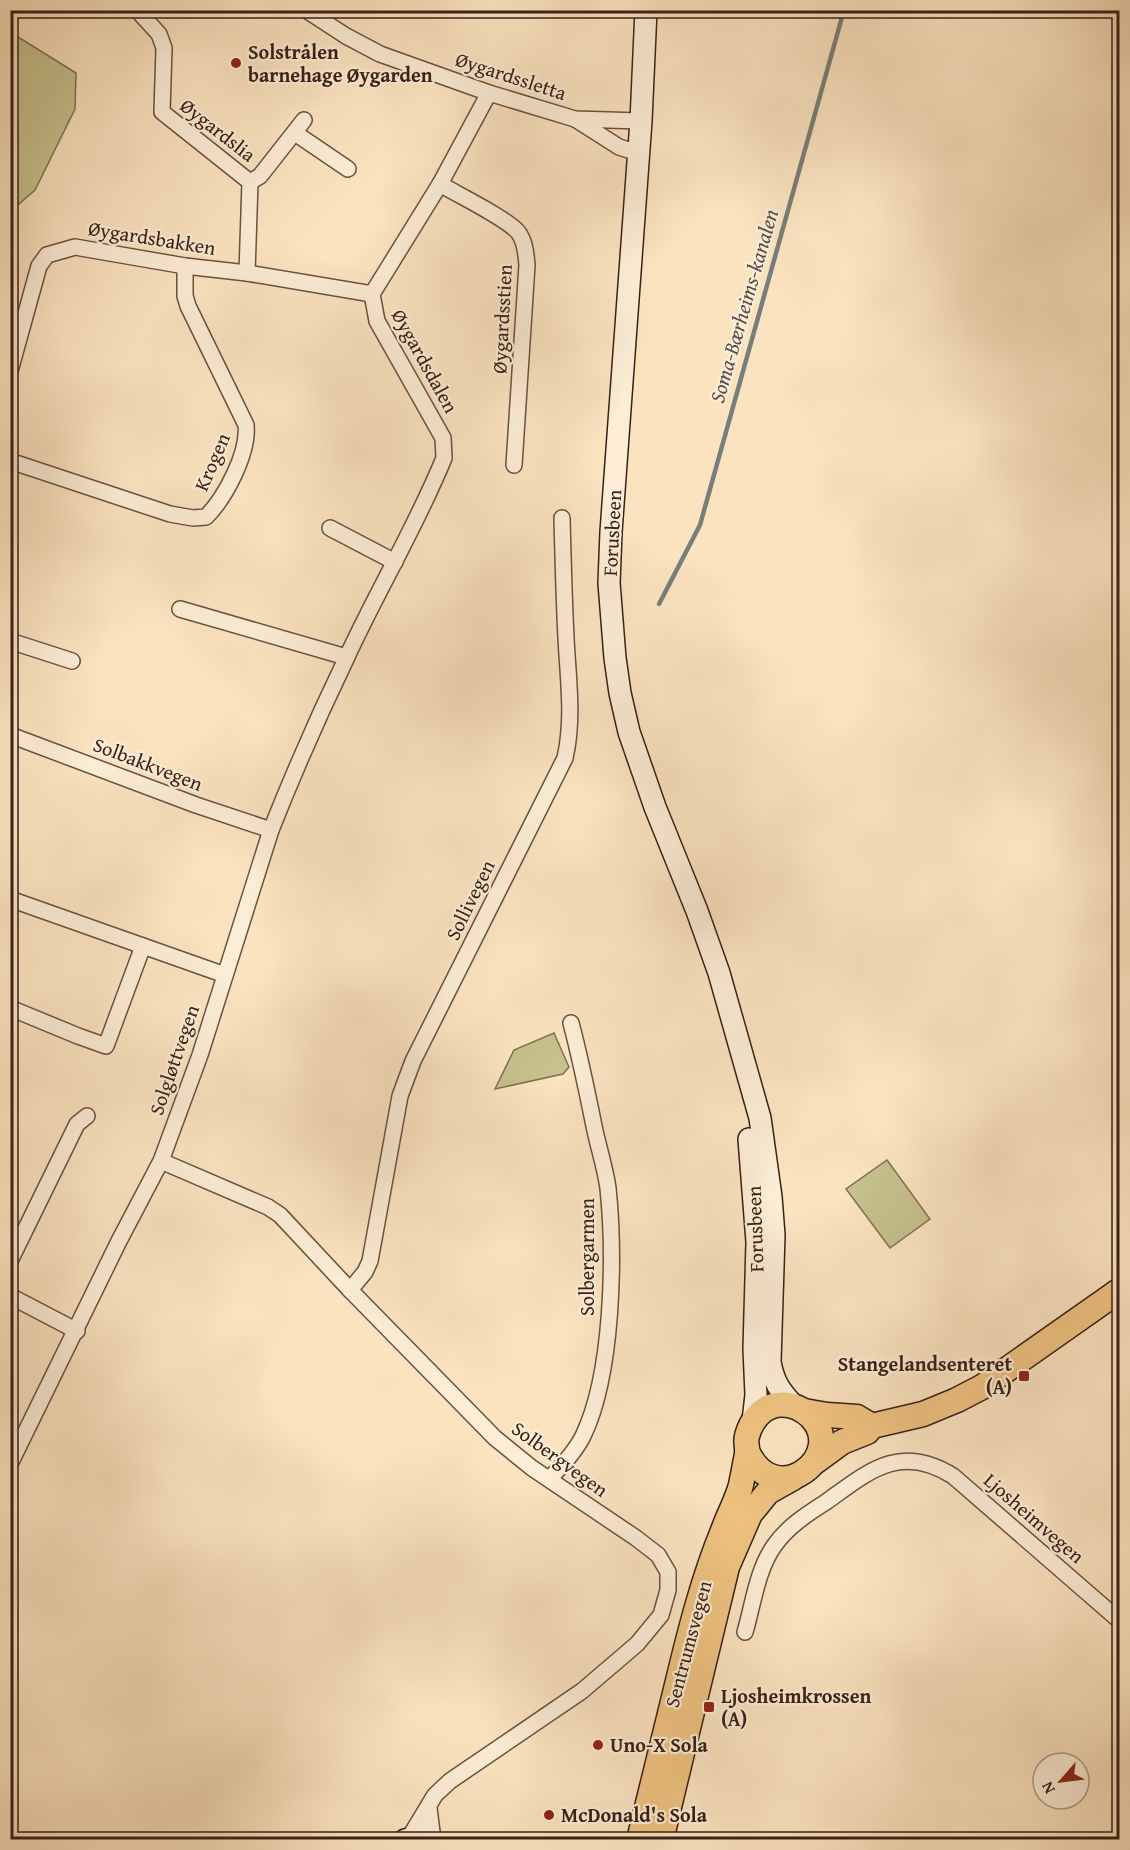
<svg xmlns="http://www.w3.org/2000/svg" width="1130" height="1850" font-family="'Gentium Book Plus',serif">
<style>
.green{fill:#c6c18d;stroke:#807052;stroke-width:1.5}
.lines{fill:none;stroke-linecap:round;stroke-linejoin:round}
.stream{stroke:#787e79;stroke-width:4.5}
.street-casing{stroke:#6a5140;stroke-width:18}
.secondary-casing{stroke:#392016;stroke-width:24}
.primary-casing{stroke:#392016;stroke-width:27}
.street{stroke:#fcedd6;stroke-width:15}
.secondary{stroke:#fcedd6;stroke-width:21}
.primary{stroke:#eec280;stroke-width:24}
.poi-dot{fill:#8f2418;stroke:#fcedd6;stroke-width:2}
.labels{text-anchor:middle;stroke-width:4.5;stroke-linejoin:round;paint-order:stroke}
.poi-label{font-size:20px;font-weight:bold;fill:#392016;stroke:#fcedd6;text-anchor:start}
.street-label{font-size:20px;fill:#392016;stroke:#fcedd6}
.water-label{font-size:21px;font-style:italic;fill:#584f48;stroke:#fcedd6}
</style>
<rect width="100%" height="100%" fill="#fbe3c0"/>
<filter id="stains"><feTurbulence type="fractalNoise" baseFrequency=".00333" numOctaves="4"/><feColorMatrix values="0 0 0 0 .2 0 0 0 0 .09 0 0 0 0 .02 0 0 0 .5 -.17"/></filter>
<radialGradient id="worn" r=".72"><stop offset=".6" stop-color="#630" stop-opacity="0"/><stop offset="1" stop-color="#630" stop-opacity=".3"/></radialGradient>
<g class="green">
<path d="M 10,32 L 76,73 L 75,109 L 35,190 L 11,211 Z"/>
<path d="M 554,1033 L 569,1067 L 563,1074 L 495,1089 L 514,1050 Z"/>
<path d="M 887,1160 L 930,1219 L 890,1248 L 846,1189 Z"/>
</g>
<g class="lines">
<path class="stream" d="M 659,604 L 700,525 L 844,10"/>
<g class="street-casing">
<g id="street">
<path d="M 137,10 L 159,34 L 164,48 L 162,112 L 250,182 L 247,273"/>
<path d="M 306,10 L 346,36 L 380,54 L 489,93 L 575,119 L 641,121"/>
<path d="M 575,119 L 619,147 L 638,153"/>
<path d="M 295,133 L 348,169"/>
<path d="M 250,182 L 260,176 L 304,120"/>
<path d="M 440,184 C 458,195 506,218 518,232 C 525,241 526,254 527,265 L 514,465"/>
<path d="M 10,371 L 39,266 L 47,255 L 75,247 L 185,266 L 247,273 L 372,294"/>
<path d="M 10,461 L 170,514 L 193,518 L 206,517 C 225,498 249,453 246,425 L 188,306 L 185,296 L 185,266"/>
<path d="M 330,528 L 395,562"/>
<path d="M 180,609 L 346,657"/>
<path d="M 10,641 L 72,661"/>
<path d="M 10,735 L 196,805 L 271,830"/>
<path d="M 10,899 L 225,975"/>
<path d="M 10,1008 L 78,1036 L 106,1046 L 143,946"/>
<path d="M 161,1161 L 268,1207 L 280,1215 L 350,1290 L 495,1438 L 532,1468 L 636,1538 L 658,1555 L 668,1572 L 668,1590 L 661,1615 L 637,1644 L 582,1691 L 450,1781 L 435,1795 L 409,1838"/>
<path d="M 10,1261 L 77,1124 L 87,1116"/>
<path d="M 350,1290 L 365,1272 L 370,1261 L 400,1096 L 413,1061 L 565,758 C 574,718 568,679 566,638 C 564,598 563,558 562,518"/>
<path d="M 10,1296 L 77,1331"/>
<path d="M 10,1464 L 119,1241 L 161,1161 L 200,1055 L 271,830 C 294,772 319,715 346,659 C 377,591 416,527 444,458 L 443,438 L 377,321 L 372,294 L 440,184 L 489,93"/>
<path d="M 549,1479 C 562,1466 575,1452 583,1436 C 613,1374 615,1257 608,1188 C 605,1167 598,1146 594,1126 C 587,1091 580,1057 571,1023"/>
<path d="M 745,1632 C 753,1605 757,1570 774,1546 C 787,1527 807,1514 826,1502 C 869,1471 900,1443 953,1476 L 1120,1621"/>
<path d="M 429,1808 L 433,1840"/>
</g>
</g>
<g class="secondary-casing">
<g id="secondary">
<path d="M 646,10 L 641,121 L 611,532 L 609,583 L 615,658 L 620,693 L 629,732 L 655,807 L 697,911 L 719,973 L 760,1118 L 771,1197 L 774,1235 L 770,1362 C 774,1382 779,1390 793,1405"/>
<path d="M 749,1139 L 757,1242 L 754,1349 L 756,1395 L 753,1421"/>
<path d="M 405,1840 L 418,1837 L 426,1840"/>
</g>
</g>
<g class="primary-casing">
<g id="primary">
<path d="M 804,1411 L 827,1415 L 857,1417 L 872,1426"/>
<path d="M 816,1461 L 842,1442 L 867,1432 L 872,1426 L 923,1414 L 957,1400 L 982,1387 L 1120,1290"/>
<path d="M 639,1840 C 652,1788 664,1736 677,1685 C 690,1631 703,1579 724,1528 C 729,1514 737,1500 741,1485 C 743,1475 745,1465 747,1454 C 748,1448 745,1442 747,1436 C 751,1421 761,1408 776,1405 C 789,1403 800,1407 810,1416 C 849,1454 776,1514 747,1451"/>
<path d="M 661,1840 L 727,1567 L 750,1514 L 768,1492 L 793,1478"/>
</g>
</g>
<use href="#street" class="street"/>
<use href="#secondary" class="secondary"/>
<use href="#primary" class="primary"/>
</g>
<g class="poi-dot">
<circle cx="236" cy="63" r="6"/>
<rect x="1018" y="1370" width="12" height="12" rx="3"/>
<rect x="703" y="1701" width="12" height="12" rx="3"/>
<circle cx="598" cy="1745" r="6"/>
<circle cx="549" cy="1815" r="6"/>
</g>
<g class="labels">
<g class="poi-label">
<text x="248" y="59">Solstrålen<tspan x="248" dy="23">barnehage Øygarden</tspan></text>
<text x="1012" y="1371" text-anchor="end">Stangelandsenteret<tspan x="1012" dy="23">(A)</tspan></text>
<text x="721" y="1703">Ljosheimkrossen<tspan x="721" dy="23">(A)</tspan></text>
<text x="610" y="1752">Uno-X Sola</text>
<text x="561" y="1822">McDonald's Sola</text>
</g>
<g class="street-label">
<text transform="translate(511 76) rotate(18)" y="7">Øygardssletta</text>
<text transform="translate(218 130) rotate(38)" y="7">Øygardslia</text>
<text transform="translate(152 238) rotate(9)" y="7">Øygardsbakken</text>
<text transform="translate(502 319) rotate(-87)" y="7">Øygardsstien</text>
<text transform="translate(425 361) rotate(61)" y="7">Øygardsdalen</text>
<text transform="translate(212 462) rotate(-67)" y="7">Krogen</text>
<text transform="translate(612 533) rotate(-87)" y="7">Forusbeen</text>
<text transform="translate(148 764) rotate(21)" y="7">Solbakkvegen</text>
<text transform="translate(470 900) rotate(-64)" y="7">Sollivegen</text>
<text transform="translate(174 1060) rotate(-71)" y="7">Solgløttvegen</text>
<text transform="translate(755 1229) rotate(-92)" y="7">Forusbeen</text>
<text transform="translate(587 1257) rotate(-90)" y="7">Solbergarmen</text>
<text transform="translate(560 1459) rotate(36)" y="7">Solbergvegen</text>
<text transform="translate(1034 1518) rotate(41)" y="7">Ljosheimvegen</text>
<text transform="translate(688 1644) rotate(-75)" y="7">Sentrumsvegen</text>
</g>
<g class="water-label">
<text transform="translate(744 306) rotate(-74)" y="7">Soma-Bærheims-kanalen</text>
</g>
</g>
<rect width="1130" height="1850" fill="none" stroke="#fbe3c0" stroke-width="36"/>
<rect x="12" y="12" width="1106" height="1826" fill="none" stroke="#392016" stroke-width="3"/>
<rect x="18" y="18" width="1094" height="1814" fill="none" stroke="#392016" stroke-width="1.5"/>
<g transform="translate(1061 1781) rotate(242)"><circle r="28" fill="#fcedd6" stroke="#ae9b89" stroke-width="1.5"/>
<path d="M0-4.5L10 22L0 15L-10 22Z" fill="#8f2418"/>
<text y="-9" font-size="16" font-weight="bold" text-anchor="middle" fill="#392016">N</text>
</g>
<rect width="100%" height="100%" filter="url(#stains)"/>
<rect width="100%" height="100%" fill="url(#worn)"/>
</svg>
